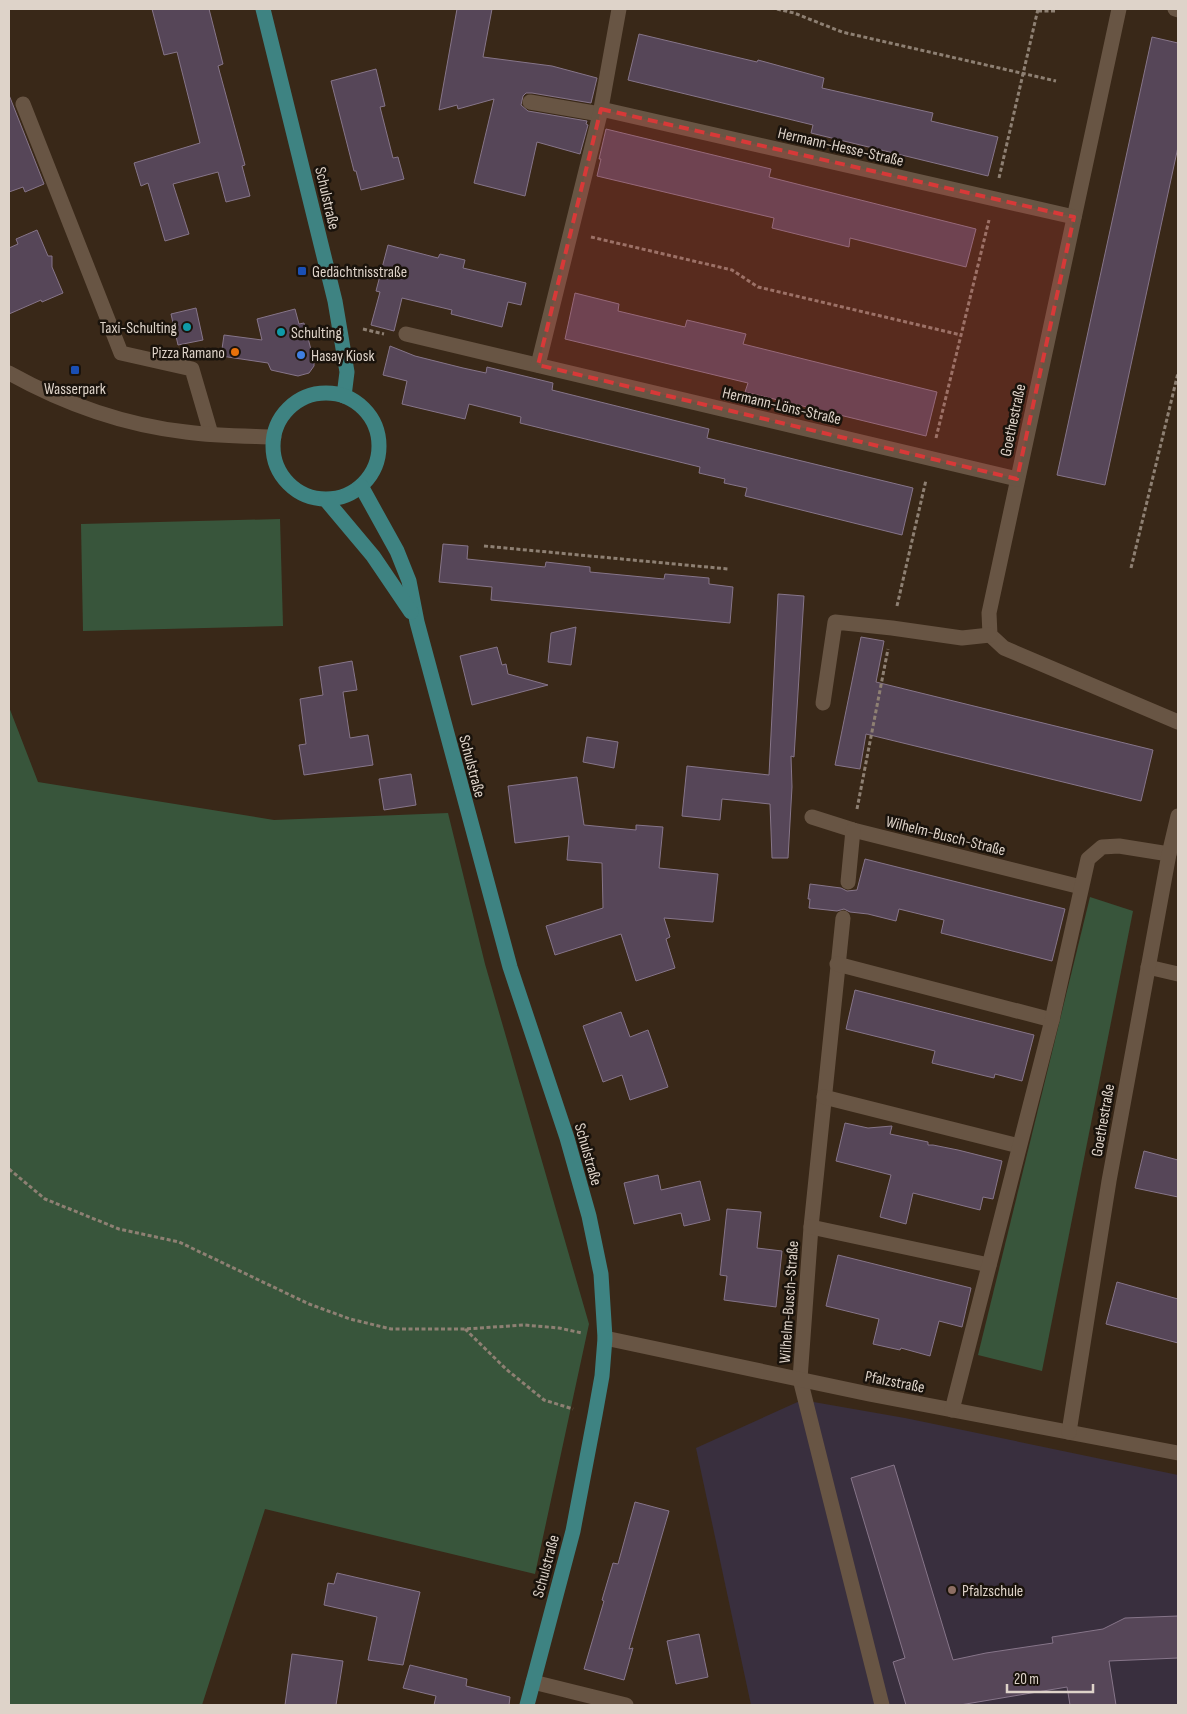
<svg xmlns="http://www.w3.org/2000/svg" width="1187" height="1714" font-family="'Sofia Sans Condensed',sans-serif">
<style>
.education{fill:#392f3e}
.green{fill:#38553b}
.building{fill:#564658;stroke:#867589}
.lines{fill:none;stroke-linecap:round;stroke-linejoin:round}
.path{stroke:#8e8073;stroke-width:3;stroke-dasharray:4 2.5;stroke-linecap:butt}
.minor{stroke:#685544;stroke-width:15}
.major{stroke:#3e8382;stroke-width:15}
.marked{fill:#d73938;fill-opacity:0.2;stroke:#d73938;stroke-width:4;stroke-dasharray:10 6;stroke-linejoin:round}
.transit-dot{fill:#1a4fb4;stroke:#1a130c;stroke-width:2}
.culture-dot{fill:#0f9aa8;stroke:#1a130c;stroke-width:2}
.food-dot{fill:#e8710a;stroke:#1a130c;stroke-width:2}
.shop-dot{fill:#3f7fe0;stroke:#1a130c;stroke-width:2}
.education-dot{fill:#8d6e63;stroke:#1a130c;stroke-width:2}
.labels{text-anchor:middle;stroke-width:5;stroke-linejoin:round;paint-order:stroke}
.street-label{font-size:16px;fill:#ded3c9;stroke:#1a130c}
.poi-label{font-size:16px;fill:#ded3c9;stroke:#1a130c;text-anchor:start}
</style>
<rect width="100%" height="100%" fill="#392818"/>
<path class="education" d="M 802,1400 L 905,1418 L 1178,1475 L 1178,1705 L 751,1705 L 696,1448 Z"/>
<g class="green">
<path d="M 280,519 L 283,626 L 83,631 L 81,524 Z"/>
<path d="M 9,707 L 38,782 L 274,820 L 448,813 L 485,964 L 589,1324 L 535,1574 L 265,1509 L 202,1705 L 9,1705 Z"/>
<path d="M 1090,897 L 1133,911 L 1042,1371 L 978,1355 Z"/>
</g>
<g class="building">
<path d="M 152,9 L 209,9 L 223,64 L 218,66 L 245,165 L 242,166 L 250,196 L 226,202 L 218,172 L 173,184 L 189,234 L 165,241 L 148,183 L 141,186 L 134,163 L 200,143 L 177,52 L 164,55 Z"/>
<path d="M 457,9 L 492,9 L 483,57 L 552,66 L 597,78 L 591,103 L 532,93 L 526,93 L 523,96 L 521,105 L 528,111 L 587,121 L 586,124 L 588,125 L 580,154 L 537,142 L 525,196 L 474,183 L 494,99 L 458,109 L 457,105 L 439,110 Z"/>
<path d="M 639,34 L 757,62 L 758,60 L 824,78 L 822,88 L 933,113 L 931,121 L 998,137 L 988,176 L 811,133 L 813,125 L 628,80 Z"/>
<path d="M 1152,37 L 1178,43 L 1178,147 L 1105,485 L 1057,475 Z"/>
<path d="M 376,69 L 385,106 L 380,107 L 393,158 L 398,157 L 404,179 L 361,190 L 356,171 L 354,171 L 331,81 Z"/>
<path d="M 9,95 L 44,184 L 25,192 L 23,187 L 9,192 Z"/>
<path d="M 606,129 L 771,169 L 769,177 L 976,229 L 966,267 L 850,238 L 849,247 L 772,228 L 774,218 L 597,176 L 601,159 L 599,159 Z"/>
<path d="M 37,230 L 48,256 L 52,256 L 52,267 L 63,293 L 42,302 L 41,300 L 9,314 L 9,248 L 18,244 L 16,239 Z"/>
<path d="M 388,245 L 438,258 L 440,254 L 465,260 L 463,268 L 526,283 L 521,305 L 508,302 L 502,327 L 451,314 L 452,310 L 402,298 L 394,331 L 371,325 L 380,292 L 376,291 Z"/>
<path d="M 575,293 L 619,304 L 618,311 L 685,327 L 687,320 L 746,334 L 743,344 L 937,392 L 926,436 L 745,392 L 748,383 L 565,339 Z"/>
<path d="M 196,308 L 203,340 L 178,345 L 171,314 Z"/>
<path d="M 295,309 L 299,324 L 304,323 L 314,361 L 314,366 L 309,373 L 298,376 L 271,370 L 268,363 L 221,356 L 224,335 L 262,340 L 257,319 Z"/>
<path d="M 390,346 L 415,356 L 463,368 L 486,373 L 487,367 L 553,383 L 552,390 L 709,429 L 707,438 L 913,488 L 902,535 L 745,496 L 747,488 L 724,483 L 725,479 L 699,473 L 700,467 L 520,423 L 521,417 L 469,404 L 465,419 L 402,404 L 407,381 L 383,375 Z"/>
<path d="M 443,544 L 468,546 L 467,559 L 545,567 L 546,562 L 590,567 L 590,572 L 664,579 L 665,574 L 709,578 L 709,584 L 733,587 L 730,623 L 491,600 L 492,587 L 439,582 Z"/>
<path d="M 778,594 L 804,596 L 794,757 L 791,756 L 792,787 L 788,858 L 772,858 L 770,804 L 722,799 L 720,820 L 682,816 L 687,766 L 769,775 Z"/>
<path d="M 576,627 L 571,665 L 548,662 L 551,633 Z"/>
<path d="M 861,637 L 884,641 L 876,682 L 1153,750 L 1141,801 L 866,734 L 860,769 L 835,765 Z"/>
<path d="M 497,647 L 502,665 L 506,664 L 508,674 L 548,685 L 472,705 L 460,656 Z"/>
<path d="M 352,661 L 357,690 L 343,692 L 350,738 L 368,735 L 373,765 L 304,775 L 299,745 L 306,744 L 300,699 L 323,695 L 319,667 Z"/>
<path d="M 587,737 L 618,742 L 614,768 L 583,762 Z"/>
<path d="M 411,774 L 416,805 L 384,810 L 379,779 Z"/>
<path d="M 577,777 L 584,825 L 636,830 L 636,825 L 663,827 L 659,868 L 718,874 L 713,922 L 664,918 L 670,937 L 666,939 L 675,968 L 636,981 L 621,934 L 555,955 L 546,926 L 603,908 L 602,863 L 567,860 L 569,836 L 515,843 L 508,786 Z"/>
<path d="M 865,859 L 1065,909 L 1052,961 L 941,933 L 944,920 L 899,909 L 896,921 L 868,914 L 850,912 L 844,909 L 837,911 L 809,908 L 810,899 L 808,899 L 810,884 L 841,888 L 847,891 L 857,890 Z"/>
<path d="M 855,990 L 1034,1035 L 1022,1081 L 995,1074 L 994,1078 L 932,1063 L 935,1051 L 846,1029 Z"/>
<path d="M 621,1012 L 630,1037 L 648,1030 L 668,1087 L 630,1100 L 622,1075 L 603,1082 L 583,1026 Z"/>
<path d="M 845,1123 L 868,1128 L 892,1126 L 890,1134 L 928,1142 L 928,1145 L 933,1145 L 958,1150 L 1002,1161 L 993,1199 L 983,1197 L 980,1210 L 913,1193 L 906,1224 L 880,1217 L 891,1175 L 836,1161 Z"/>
<path d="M 1144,1151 L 1178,1160 L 1178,1197 L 1135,1188 Z"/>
<path d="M 658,1175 L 661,1190 L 700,1181 L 710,1220 L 684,1226 L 681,1213 L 634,1224 L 624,1183 Z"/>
<path d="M 727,1209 L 761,1212 L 757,1248 L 782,1251 L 776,1307 L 724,1300 L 727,1276 L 720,1275 Z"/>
<path d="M 838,1255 L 971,1288 L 962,1327 L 939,1321 L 930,1356 L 901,1348 L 900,1350 L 873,1344 L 879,1319 L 826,1306 Z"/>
<path d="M 1117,1282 L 1178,1299 L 1178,1343 L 1106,1324 Z"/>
<path d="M 894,1465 L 953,1660 L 986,1653 L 1053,1643 L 1052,1637 L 1103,1629 L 1125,1618 L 1178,1616 L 1178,1658 L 1109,1661 L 1116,1705 L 1070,1705 L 1067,1687 L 960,1705 L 906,1705 L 893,1662 L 905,1658 L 851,1478 Z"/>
<path d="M 635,1502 L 669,1511 L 629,1649 L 633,1648 L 624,1680 L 584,1669 L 604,1601 L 602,1600 L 613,1563 L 618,1564 Z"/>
<path d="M 337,1573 L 420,1592 L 403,1665 L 368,1660 L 377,1617 L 324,1605 L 328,1583 L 334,1584 Z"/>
<path d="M 699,1634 L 708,1677 L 676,1684 L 667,1641 Z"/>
<path d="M 292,1654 L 343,1661 L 336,1705 L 285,1705 Z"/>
<path d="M 410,1665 L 467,1679 L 466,1686 L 510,1697 L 509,1705 L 434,1705 L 436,1696 L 403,1688 Z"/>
</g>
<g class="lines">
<g class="path">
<path d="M 777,9 L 794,13 L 842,32 L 1056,81"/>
<path d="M 1038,11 L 1056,11"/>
<path d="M 999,178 L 1038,9"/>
<path d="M 591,237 L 732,270 L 758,287 L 961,335"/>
<path d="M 363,329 L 384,334"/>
<path d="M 936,438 L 989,220"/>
<path d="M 484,546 L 728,569"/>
<path d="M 1131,568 L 1178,373"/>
<path d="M 897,606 L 926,480"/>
<path d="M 857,809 L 888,649"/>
<path d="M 9,1169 L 45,1199 L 119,1229 L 179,1242 L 309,1304 L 350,1319 L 391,1329 L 465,1329 L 524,1325 L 559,1328 L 582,1333"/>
<path d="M 465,1329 L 506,1369 L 544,1400 L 573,1409"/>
</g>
<g class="minor">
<path d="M 1119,9 L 989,613 L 990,635 L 1004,648 L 1178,722"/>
<path d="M 1175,9 L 1178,10"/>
<path d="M 530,102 L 600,114"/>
<path d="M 23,104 L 121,353 L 192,369 L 211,434"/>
<path d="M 601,109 L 1074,217"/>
<path d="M 406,334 L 1017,479"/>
<path d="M 538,365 L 600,114 L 619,9"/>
<path d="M 9,373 C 63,403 124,425 186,432 C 215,436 245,436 274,437"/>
<path d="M 823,703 L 835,622 L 892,628 L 962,638 L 990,635"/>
<path d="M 812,817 L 853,830 L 1081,887"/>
<path d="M 848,882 L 853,830"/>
<path d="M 843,918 L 811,1227 L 800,1379 L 882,1705"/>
<path d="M 837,964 L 1052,1020"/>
<path d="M 1148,967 L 1178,974"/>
<path d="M 824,1097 L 1019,1146"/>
<path d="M 811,1227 L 989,1265"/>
<path d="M 605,1338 L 869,1394 L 1178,1453"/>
<path d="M 952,1410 L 1052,1020 L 1088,859 L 1102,847 L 1119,846 L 1169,854"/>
<path d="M 1069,1432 L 1109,1181 L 1169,854 L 1178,816"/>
<path d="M 533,1682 L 626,1705"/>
</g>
<g class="major">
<path d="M 263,9 L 335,301 L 347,372 L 344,396"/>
<circle cx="326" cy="446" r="53"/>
<path d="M 361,486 L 397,551 L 409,581 L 417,622 L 510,967 L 567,1138 L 589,1216 L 601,1274 L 605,1338 L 602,1376 L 595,1415 L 573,1531 L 527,1705"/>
<path d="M 326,500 L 373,556 L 411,612"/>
</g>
</g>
<path class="marked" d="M 601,109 L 1074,217 L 1017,479 L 538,365 Z"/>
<g class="transit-dot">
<rect x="297" y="266" width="10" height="10" rx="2.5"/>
<rect x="70" y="365" width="10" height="10" rx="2.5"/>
</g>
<g class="culture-dot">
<circle cx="187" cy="327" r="5"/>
<circle cx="281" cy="332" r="5"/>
</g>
<circle class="food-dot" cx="235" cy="352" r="5"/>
<circle class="shop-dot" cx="301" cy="355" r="5"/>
<circle class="education-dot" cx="952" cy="1590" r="5"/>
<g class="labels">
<g class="street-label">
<text transform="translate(841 146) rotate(13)" y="6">Hermann-Hesse-Straße</text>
<text transform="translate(328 198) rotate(77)" y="6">Schulstraße</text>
<text transform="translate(782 405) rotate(13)" y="6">Hermann-Löns-Straße</text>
<text transform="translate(1012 420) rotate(-78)" y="6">Goethestraße</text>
<text transform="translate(473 766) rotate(75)" y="6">Schulstraße</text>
<text transform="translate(946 835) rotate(14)" y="6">Wilhelm-Busch-Straße</text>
<text transform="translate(1102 1120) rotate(-80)" y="6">Goethestraße</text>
<text transform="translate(589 1154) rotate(74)" y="6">Schulstraße</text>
<text transform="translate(788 1302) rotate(-86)" y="6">Wilhelm-Busch-Straße</text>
<text transform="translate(895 1381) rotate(11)" y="6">Pfalzstraße</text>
<text transform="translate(545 1566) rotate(-75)" y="6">Schulstraße</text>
</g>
<g class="poi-label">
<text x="312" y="277">Gedächtnisstraße</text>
<text x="177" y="333" text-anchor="end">Taxi-Schulting</text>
<text x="291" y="338">Schulting</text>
<text x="225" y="358" text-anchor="end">Pizza Ramano</text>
<text x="311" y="361">Hasay Kiosk</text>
<text x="75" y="394" text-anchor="middle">Wasserpark</text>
<text x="962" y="1596">Pfalzschule</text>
</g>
</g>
<rect width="1187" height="1714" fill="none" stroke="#ded3c9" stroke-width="20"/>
<path d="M1007 1684v8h86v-8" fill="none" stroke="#ded3c9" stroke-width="2.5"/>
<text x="1014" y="1684" font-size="15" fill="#ded3c9" stroke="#1a130c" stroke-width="4" paint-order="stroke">20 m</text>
</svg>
